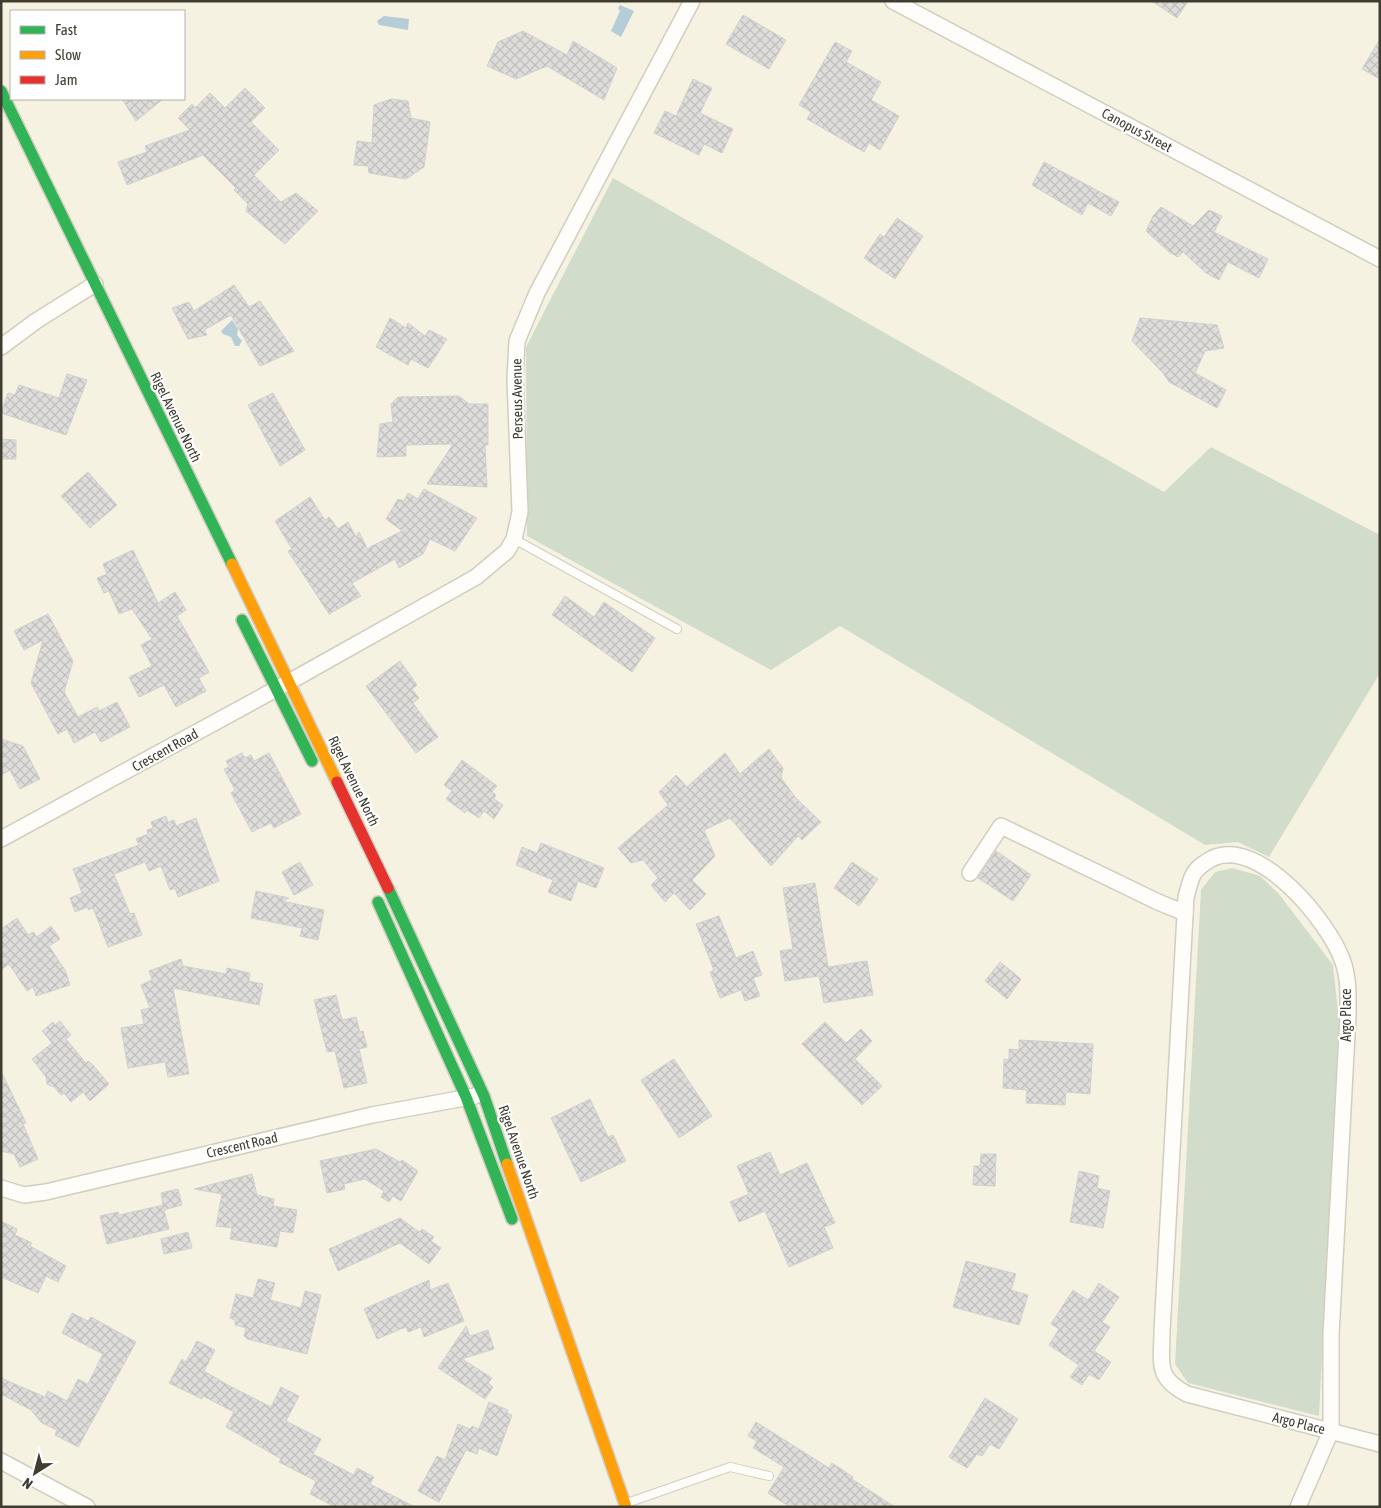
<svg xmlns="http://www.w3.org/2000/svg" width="1381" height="1508" font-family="'Asap Condensed',sans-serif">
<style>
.green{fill:#d1ddca}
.water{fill:#b5cdd6}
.building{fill:url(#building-cross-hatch);stroke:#d2d0cf}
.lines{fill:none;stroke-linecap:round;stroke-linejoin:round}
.lane-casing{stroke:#d1cdc0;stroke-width:10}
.street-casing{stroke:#d1cdc0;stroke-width:18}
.fast-casing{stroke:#d1cdc0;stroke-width:14}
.slow-casing{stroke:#d1cdc0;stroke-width:14}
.jam-casing{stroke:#d1cdc0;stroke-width:14}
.lane{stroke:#fefdfa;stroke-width:8}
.street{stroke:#fefdfa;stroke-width:15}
.fast{stroke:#30b455;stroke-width:11}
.slow{stroke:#ff9f0a;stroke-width:11}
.jam{stroke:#e5322d;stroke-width:11}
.labels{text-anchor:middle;stroke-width:4.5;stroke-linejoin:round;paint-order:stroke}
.street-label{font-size:14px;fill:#3f3c30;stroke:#fff}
</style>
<defs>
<pattern id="building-cross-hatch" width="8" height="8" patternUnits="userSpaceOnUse" patternTransform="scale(1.25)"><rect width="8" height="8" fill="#dfdddb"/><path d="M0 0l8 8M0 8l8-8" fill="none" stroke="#c0bfbc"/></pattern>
</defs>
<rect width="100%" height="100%" fill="#f6f2e1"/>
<g class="green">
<path d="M 613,178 L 1164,492 L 1211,447 L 1380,535 L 1380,673 L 1269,857 L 1238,842 L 1205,845 L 840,626 L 771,670 L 527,536 L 526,347 Z"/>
<path d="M 1232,868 L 1260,876 L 1279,894 L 1333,965 L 1339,1021 L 1319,1416 L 1188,1383 L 1175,1364 L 1201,890 L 1215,872 Z"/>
</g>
<g class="water">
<path d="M 620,5 L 634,11 L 621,37 L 611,31 L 620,11 L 618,8 Z"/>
<path d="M 384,16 L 409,19 L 408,30 L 379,25 L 377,21 Z"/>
<path d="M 232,320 L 238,329 L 237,335 L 242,341 L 239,346 L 235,346 L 231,337 L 223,334 L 221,331 Z"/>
</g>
<g class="building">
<path d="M 1152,1 L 1188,1 L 1177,18 Z"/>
<path d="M 743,15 L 786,40 L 769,69 L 726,44 Z"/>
<path d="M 523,31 L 567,55 L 573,41 L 617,68 L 604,100 L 547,66 L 516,79 L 487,66 L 498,42 Z"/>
<path d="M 1380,39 L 1380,79 L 1362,69 Z"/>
<path d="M 835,42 L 852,51 L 846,62 L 881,82 L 871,100 L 899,116 L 880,150 L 869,143 L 864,152 L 807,119 L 811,112 L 799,105 Z"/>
<path d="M 693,79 L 712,88 L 700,113 L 733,129 L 722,153 L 704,144 L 699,155 L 654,133 L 665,111 L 676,116 Z"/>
<path d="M 245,88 L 265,108 L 251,122 L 279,150 L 254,175 L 281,202 L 296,193 L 318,211 L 285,244 L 246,211 L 248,204 L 234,190 L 236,188 L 203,155 L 127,185 L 118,162 L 147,152 L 145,146 L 190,130 L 178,118 L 192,104 L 195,108 L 210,93 L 225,108 Z"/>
<path d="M 122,99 L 163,99 L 136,121 Z"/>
<path d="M 391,99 L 408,101 L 411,118 L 430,122 L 424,167 L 406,179 L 369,173 L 368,166 L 354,165 L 357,141 L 372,143 L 374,105 Z"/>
<path d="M 1044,162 L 1119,202 L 1111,216 L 1088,203 L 1082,215 L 1032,185 Z"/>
<path d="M 1161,207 L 1193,226 L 1209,210 L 1222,216 L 1214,232 L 1268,259 L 1259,278 L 1228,262 L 1219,280 L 1206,273 L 1183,252 L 1178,257 L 1169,252 L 1146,231 L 1153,216 Z"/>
<path d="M 897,218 L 923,236 L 895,279 L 864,258 L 880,234 L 884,237 Z"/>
<path d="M 234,285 L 249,307 L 260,301 L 294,351 L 260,366 L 231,315 L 204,330 L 207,335 L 188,339 L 172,308 L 189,302 L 194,311 Z"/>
<path d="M 390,318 L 406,328 L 408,323 L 425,336 L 429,330 L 447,339 L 428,368 L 411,359 L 408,365 L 376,347 Z"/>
<path d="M 1140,318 L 1217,325 L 1224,348 L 1205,351 L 1195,373 L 1226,390 L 1217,408 L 1169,382 L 1163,373 L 1132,341 Z"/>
<path d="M 67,374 L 87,380 L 66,435 L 1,413 L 8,393 L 15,395 L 19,385 L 59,398 Z"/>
<path d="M 273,393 L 305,450 L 280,466 L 248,405 Z"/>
<path d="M 459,396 L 469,404 L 488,404 L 488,445 L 485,445 L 487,487 L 427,484 L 453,444 L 406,445 L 406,456 L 377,457 L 380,424 L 393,422 L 391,404 L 398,397 Z"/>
<path d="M 1,439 L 16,440 L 16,459 L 1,459 Z"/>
<path d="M 88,472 L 117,505 L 90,528 L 61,496 Z"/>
<path d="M 424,489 L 477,518 L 455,551 L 430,539 L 423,554 L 399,568 L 395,559 L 352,583 L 361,596 L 329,614 L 288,551 L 292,549 L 275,521 L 310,497 L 325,520 L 329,517 L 338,529 L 348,522 L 356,537 L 359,532 L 368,550 L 370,547 L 402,531 L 386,519 L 398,499 L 404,501 L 408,493 L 418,499 Z"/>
<path d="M 133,550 L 158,603 L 175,592 L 186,610 L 177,616 L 209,672 L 199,678 L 206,691 L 176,707 L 164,685 L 139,697 L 129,677 L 152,666 L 141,645 L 152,639 L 132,609 L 119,614 L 109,591 L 104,593 L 97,578 L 107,574 L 103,564 Z"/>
<path d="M 565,596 L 594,617 L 604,602 L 655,638 L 632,672 L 552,615 Z"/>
<path d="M 48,614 L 73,661 L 64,692 L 78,717 L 97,707 L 99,711 L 117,702 L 130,727 L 101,742 L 95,732 L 74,743 L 67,729 L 58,734 L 31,683 L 43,640 L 24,650 L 14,631 Z"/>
<path d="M 400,661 L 417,685 L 412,689 L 419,698 L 413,703 L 438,737 L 416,753 L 366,686 Z"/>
<path d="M 1,739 L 23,746 L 40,779 L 20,789 L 10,770 L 1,775 Z"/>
<path d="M 769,749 L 783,768 L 781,778 L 796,798 L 821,822 L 802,840 L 798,836 L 771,866 L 730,818 L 704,830 L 715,856 L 692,880 L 706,894 L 690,910 L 674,893 L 665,902 L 651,885 L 658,878 L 643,860 L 631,863 L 618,848 L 668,805 L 659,792 L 676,775 L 687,787 L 725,753 L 740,774 Z"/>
<path d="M 242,753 L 245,758 L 251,755 L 254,761 L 269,753 L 301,814 L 274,828 L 271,823 L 252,832 L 231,793 L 235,790 L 224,769 L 229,767 L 226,761 Z"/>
<path d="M 462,760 L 497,786 L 492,792 L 496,795 L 494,799 L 503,805 L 494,819 L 484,811 L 479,818 L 467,810 L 465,813 L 446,799 L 452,791 L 444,785 Z"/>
<path d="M 166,816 L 168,822 L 174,820 L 176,826 L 196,818 L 219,881 L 178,897 L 175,888 L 170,890 L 161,866 L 149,871 L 145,862 L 114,874 L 130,914 L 134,913 L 142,935 L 108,947 L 93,908 L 88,910 L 88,907 L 75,912 L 70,898 L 82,893 L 73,869 L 139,845 L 136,839 L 148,834 L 147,830 L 153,828 L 151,822 Z"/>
<path d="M 541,843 L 604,868 L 596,888 L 578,881 L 571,901 L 548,892 L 553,880 L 516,865 L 522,847 L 537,853 Z"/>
<path d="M 996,851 L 1031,875 L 1013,901 L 978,878 Z"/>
<path d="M 300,862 L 313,885 L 294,895 L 282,872 Z"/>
<path d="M 852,862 L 878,879 L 859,906 L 834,888 Z"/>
<path d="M 815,883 L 828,967 L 867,961 L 873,995 L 824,1003 L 819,976 L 785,981 L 780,951 L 793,949 L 783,888 Z"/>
<path d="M 256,891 L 289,898 L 282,901 L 324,910 L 318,940 L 300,936 L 302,928 L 251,918 Z"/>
<path d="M 719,916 L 736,958 L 753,951 L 762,975 L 753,978 L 760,996 L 745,1001 L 741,990 L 720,998 L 710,972 L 714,970 L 696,924 Z"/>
<path d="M 17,918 L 28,935 L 33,932 L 37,937 L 51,926 L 60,939 L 49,946 L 65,970 L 70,985 L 36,996 L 33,987 L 27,991 L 9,964 L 1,970 L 1,929 Z"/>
<path d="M 181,959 L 183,966 L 226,974 L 227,968 L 250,973 L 249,981 L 263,984 L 259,1005 L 173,988 L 189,1074 L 168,1077 L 165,1062 L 128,1068 L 121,1028 L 144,1024 L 141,1010 L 150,1008 L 141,985 L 152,980 L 149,971 Z"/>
<path d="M 1000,962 L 1021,979 L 1007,999 L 985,981 Z"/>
<path d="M 336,995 L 342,1020 L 356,1017 L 360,1032 L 363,1031 L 367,1047 L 359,1049 L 367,1083 L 344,1088 L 335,1051 L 327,1052 L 314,1000 Z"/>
<path d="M 60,1021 L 71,1035 L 66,1039 L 86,1063 L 88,1061 L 93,1065 L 109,1084 L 90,1101 L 83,1092 L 71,1102 L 64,1093 L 61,1095 L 54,1087 L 47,1084 L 46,1077 L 32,1059 L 52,1043 L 42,1031 L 53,1022 L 55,1025 Z"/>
<path d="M 825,1022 L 846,1043 L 861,1029 L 872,1041 L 855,1059 L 882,1086 L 862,1105 L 802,1044 Z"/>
<path d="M 1019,1040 L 1093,1044 L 1090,1094 L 1066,1092 L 1065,1105 L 1026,1103 L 1027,1090 L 1003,1088 L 1004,1059 L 1009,1060 L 1009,1049 L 1019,1050 Z"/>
<path d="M 674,1059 L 712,1116 L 679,1138 L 641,1080 Z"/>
<path d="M 1,1071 L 26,1123 L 23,1124 L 38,1159 L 20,1167 L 14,1154 L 1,1151 Z"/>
<path d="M 590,1099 L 608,1137 L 613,1135 L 626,1161 L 581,1182 L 551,1118 Z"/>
<path d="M 376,1149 L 400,1162 L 402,1160 L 418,1171 L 401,1201 L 393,1196 L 389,1202 L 381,1197 L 384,1191 L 365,1179 L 344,1184 L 345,1189 L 327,1193 L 320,1161 Z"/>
<path d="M 770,1152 L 780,1175 L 807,1163 L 835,1223 L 824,1227 L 833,1248 L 789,1267 L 765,1211 L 739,1222 L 730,1202 L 749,1194 L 737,1166 Z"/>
<path d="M 981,1154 L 996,1154 L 995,1186 L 973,1185 L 974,1166 L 980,1166 Z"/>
<path d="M 1079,1171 L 1099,1176 L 1097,1188 L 1110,1191 L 1103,1228 L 1070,1222 Z"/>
<path d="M 252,1174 L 257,1195 L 274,1199 L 273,1206 L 297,1210 L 293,1233 L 280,1231 L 277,1247 L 230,1239 L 232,1228 L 216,1226 L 222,1194 L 194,1189 Z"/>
<path d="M 178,1189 L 182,1205 L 164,1210 L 169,1229 L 107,1244 L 100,1216 L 118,1212 L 119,1215 L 163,1205 L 161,1193 Z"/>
<path d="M 400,1218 L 419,1232 L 422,1229 L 434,1237 L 431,1241 L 441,1248 L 429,1264 L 400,1243 L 338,1271 L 329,1249 Z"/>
<path d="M 1,1221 L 17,1229 L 15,1235 L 32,1243 L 30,1246 L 66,1266 L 58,1282 L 46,1276 L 38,1293 L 1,1277 Z"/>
<path d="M 188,1232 L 192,1248 L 164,1254 L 161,1239 Z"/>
<path d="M 966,1261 L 1016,1274 L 1011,1290 L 1028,1295 L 1019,1325 L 953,1307 Z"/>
<path d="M 258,1279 L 275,1283 L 270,1300 L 301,1308 L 305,1291 L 321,1295 L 307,1354 L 247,1339 L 244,1336 L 246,1328 L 235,1325 L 235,1320 L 230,1318 L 236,1294 L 253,1298 Z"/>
<path d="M 429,1280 L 430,1290 L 448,1283 L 464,1321 L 424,1337 L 421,1327 L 408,1332 L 406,1327 L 377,1339 L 364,1309 Z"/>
<path d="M 1099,1283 L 1119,1297 L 1102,1322 L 1110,1327 L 1094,1351 L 1111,1362 L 1099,1380 L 1089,1374 L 1082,1385 L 1070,1377 L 1079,1365 L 1049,1345 L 1059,1329 L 1051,1324 L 1073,1290 L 1088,1300 Z"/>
<path d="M 72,1313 L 88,1321 L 91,1317 L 136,1342 L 78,1447 L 55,1435 L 57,1430 L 42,1423 L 31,1410 L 1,1394 L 1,1378 L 45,1397 L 48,1391 L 67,1401 L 78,1379 L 88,1384 L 103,1354 L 62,1333 Z"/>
<path d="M 466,1326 L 470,1336 L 488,1330 L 494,1349 L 462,1359 L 492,1378 L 488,1383 L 493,1387 L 485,1399 L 438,1368 Z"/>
<path d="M 197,1341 L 215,1350 L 204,1371 L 228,1385 L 271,1407 L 281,1387 L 299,1396 L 286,1421 L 321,1439 L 313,1454 L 354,1475 L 357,1468 L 374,1477 L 370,1484 L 415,1507 L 335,1507 L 310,1494 L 316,1481 L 279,1462 L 281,1459 L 226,1427 L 234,1412 L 203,1396 L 202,1399 L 169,1383 L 182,1359 L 186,1362 Z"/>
<path d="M 985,1398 L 1018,1419 L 999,1449 L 990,1444 L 982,1456 L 977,1454 L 967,1468 L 949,1457 Z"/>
<path d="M 489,1402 L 508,1410 L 507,1413 L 512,1415 L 497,1456 L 479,1448 L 477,1454 L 466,1450 L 439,1502 L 418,1491 L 437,1456 L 445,1460 L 458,1424 L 470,1429 L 472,1426 L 479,1429 Z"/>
<path d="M 756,1422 L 829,1468 L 832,1463 L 853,1477 L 852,1479 L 895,1507 L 790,1507 L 768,1493 L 784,1467 L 753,1448 L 757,1441 L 748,1436 Z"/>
</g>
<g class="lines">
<g class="lane-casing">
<g id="lane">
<path d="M 514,539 L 677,629"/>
<path d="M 627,1503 L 730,1467 L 769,1476"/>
</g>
</g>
<g class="street-casing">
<g id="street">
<path d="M 893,1 L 1380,259"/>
<path d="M 1,347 L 36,321 L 95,284"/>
<path d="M 1,839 L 289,682 L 476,577 L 507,551 L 514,539 L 520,512 L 515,379 L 517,341 L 537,293 L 692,1"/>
<path d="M 970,873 L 1001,826 L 1158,902 L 1185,913"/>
<path d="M 1,1188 L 24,1195 L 46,1192 L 372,1115 L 475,1096"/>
<path d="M 1,1461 L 87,1507"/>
<path d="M 1298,1507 L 1331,1431 L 1331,1335 L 1348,1015 C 1348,998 1349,979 1343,962 C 1330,923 1260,837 1213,858 C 1206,862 1197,867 1193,875 C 1190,881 1188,890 1186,897 L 1162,1331 C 1162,1364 1155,1377 1187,1394 L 1380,1444"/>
</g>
</g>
<g class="fast-casing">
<g id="fast">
<path d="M 1,91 L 232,564"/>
<path d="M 242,620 L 312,761"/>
<path d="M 388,888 L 484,1096 L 507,1164"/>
<path d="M 378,902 L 466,1097 L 512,1219"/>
</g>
</g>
<g class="slow-casing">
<g id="slow">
<path d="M 232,564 L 337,782"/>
<path d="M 507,1164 L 626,1507"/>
</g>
</g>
<g class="jam-casing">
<path id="jam" d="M 337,782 L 388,888"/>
</g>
<use href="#lane" class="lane"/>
<use href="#street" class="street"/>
<use href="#fast" class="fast"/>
<use href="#slow" class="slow"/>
<use href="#jam" class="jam"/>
</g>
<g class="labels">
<g class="street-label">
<text transform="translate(1137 130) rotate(28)" y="5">Canopus Street</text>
<text transform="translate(517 399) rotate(-91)" y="5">Perseus Avenue</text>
<text transform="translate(176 417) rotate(64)" y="5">Rigel Avenue North</text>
<text transform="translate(165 750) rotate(-29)" y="5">Crescent Road</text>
<text transform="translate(354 781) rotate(64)" y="5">Rigel Avenue North</text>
<text transform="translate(1346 1015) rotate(-90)" y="5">Argo Place</text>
<text transform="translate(242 1145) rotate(-13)" y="5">Crescent Road</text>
<text transform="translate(519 1152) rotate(71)" y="5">Rigel Avenue North</text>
<text transform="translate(1299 1423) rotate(14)" y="5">Argo Place</text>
</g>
</g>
<rect width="1381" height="1508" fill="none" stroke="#3f3c30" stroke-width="5"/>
<rect x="10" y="10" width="175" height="90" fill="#ffffff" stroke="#b2b1ac"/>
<rect x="20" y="26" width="25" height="8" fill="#30b455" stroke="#b2b1ac"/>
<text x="55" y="35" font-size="15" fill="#3f3c30">Fast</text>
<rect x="20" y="51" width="25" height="8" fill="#ff9f0a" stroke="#b2b1ac"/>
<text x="55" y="60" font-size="15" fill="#3f3c30">Slow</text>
<rect x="20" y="76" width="25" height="8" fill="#e5322d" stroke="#b2b1ac"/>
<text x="55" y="85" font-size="15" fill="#3f3c30">Jam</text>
<g transform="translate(35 1473) rotate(216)" stroke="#ffffff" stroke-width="4" paint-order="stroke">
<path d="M0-4L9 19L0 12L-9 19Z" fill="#3f3c30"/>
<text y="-8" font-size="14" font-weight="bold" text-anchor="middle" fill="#3f3c30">N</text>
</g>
</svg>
